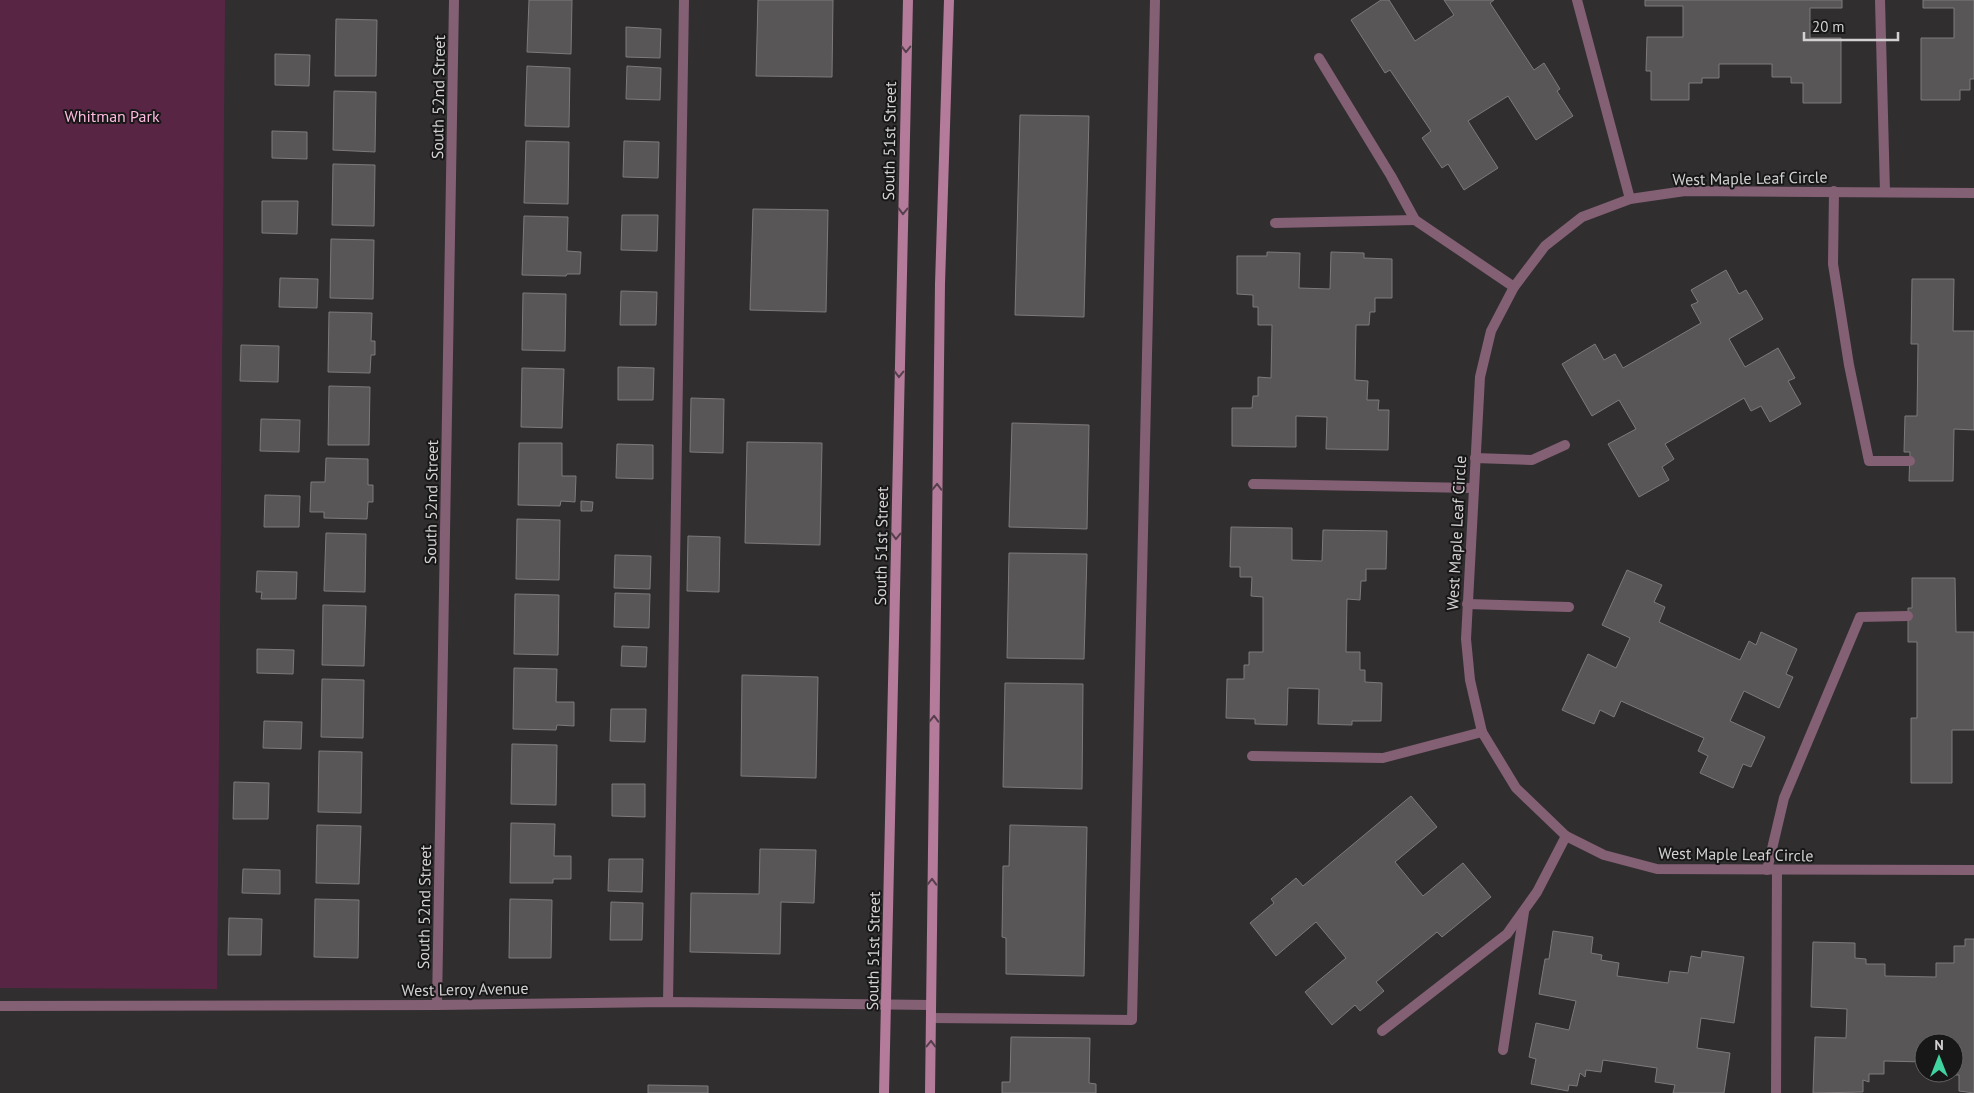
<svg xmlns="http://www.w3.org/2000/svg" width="1974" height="1093" font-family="'PT Sans',sans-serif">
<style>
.green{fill:#582644}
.building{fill:#595657;stroke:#7e7a7c}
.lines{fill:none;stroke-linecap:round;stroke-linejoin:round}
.lane{stroke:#846074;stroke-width:10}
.street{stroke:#846074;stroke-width:10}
.secondary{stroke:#b47b9a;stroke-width:10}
.oneway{stroke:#563f4c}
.labels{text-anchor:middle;stroke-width:4;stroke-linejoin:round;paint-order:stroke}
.street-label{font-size:16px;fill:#d3d1d2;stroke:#181718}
.park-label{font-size:16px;fill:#fdbade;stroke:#181718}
</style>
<rect width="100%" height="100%" fill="#312e30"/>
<path class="green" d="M 0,0 L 225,0 L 217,989 L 0,988 Z"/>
<g class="building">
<path d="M 529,0 L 572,0 L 571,54 L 527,52 Z"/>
<path d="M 758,0 L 833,0 L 832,77 L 756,76 Z"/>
<path d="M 1381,0 L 1389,0 L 1415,41 L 1454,15 L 1444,0 L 1494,0 L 1490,3 L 1534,70 L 1544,63 L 1560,89 L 1557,91 L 1573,116 L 1536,140 L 1508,96 L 1468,121 L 1498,168 L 1464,190 L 1448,164 L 1442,168 L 1422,138 L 1431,131 L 1390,70 L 1385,73 L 1351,20 Z"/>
<path d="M 1645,0 L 1842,0 L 1842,8 L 1810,8 L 1810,38 L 1841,38 L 1841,103 L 1803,103 L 1803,83 L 1791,83 L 1791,77 L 1772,77 L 1772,64 L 1719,64 L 1719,78 L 1702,78 L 1702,83 L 1689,83 L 1689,100 L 1651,100 L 1651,71 L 1646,71 L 1647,37 L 1683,37 L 1683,6 L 1645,6 Z"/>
<path d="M 1923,0 L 1974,0 L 1974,79 L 1970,79 L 1970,90 L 1960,90 L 1960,100 L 1921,100 L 1921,38 L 1954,38 L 1954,8 L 1923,8 Z"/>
<path d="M 336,19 L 377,20 L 376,76 L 335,76 Z"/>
<path d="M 626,27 L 661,29 L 660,58 L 626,57 Z"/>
<path d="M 275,54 L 310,55 L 309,86 L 275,85 Z"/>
<path d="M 527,66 L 570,68 L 569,127 L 525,126 Z"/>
<path d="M 627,66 L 661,68 L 660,100 L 626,99 Z"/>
<path d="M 334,91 L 376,92 L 375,152 L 333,150 Z"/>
<path d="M 1020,115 L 1089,116 L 1084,317 L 1015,315 Z"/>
<path d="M 272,131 L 307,132 L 307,159 L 272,158 Z"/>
<path d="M 526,141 L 569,142 L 568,204 L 524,203 Z"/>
<path d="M 624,141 L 659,142 L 658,178 L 623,177 Z"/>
<path d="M 333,164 L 375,165 L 374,226 L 332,225 Z"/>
<path d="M 262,201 L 298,201 L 297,234 L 262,233 Z"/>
<path d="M 753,209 L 828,210 L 826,312 L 750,310 Z"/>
<path d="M 622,215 L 658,215 L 657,251 L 621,250 Z"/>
<path d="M 524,216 L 568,217 L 567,251 L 581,252 L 580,274 L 567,274 L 566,276 L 522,275 Z"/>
<path d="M 331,239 L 374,240 L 373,299 L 330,298 Z"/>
<path d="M 1267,252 L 1300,253 L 1299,288 L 1330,289 L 1331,252 L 1364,253 L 1364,258 L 1392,259 L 1392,298 L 1375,298 L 1375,312 L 1370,312 L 1369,325 L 1356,325 L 1355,380 L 1368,381 L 1367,400 L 1379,400 L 1378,410 L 1389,410 L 1388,450 L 1326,449 L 1327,417 L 1296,416 L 1296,447 L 1232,446 L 1232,408 L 1252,408 L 1253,396 L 1258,396 L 1258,377 L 1271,378 L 1272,325 L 1258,325 L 1258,307 L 1253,307 L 1253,295 L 1237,294 L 1237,256 L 1267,256 Z"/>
<path d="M 1726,270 L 1739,294 L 1746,290 L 1763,319 L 1729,339 L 1745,367 L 1778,348 L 1795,378 L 1788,381 L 1801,404 L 1770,422 L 1761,406 L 1751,411 L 1744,398 L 1665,444 L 1674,459 L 1662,467 L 1669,480 L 1639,497 L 1608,444 L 1636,429 L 1619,400 L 1592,416 L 1562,364 L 1595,344 L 1604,360 L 1615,354 L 1623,368 L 1701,323 L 1691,305 L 1698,302 L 1691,290 Z"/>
<path d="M 280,278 L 318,279 L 317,308 L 279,307 Z"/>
<path d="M 1912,279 L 1954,279 L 1953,331 L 1974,331 L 1974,430 L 1954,429 L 1953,481 L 1909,481 L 1910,452 L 1904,452 L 1905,416 L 1917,416 L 1918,344 L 1911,344 Z"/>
<path d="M 621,291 L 657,292 L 656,325 L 620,325 Z"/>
<path d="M 523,293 L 566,294 L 565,351 L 522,350 Z"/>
<path d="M 329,312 L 372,313 L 371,341 L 375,341 L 375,355 L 371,355 L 370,373 L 328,372 Z"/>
<path d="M 241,345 L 279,346 L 278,382 L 240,381 Z"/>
<path d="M 618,367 L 654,368 L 653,400 L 618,400 Z"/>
<path d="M 522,368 L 564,369 L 562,428 L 521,427 Z"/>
<path d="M 329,386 L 370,387 L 369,445 L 328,445 Z"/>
<path d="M 691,398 L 724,399 L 723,453 L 690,452 Z"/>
<path d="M 261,419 L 300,420 L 299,452 L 260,451 Z"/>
<path d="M 1012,423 L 1089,425 L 1087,529 L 1009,527 Z"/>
<path d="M 747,442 L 822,443 L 820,545 L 745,543 Z"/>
<path d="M 519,443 L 562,443 L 562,476 L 576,476 L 575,502 L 561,501 L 560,506 L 518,505 Z"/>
<path d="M 617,444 L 653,445 L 653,479 L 616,478 Z"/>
<path d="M 326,458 L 368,459 L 368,485 L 373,485 L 373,502 L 368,502 L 367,519 L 324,518 L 324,512 L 310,512 L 311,482 L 325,482 Z"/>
<path d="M 265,495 L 300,496 L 299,527 L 264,527 Z"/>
<path d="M 581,501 L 593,502 L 592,511 L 581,511 Z"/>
<path d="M 517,519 L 560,520 L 559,580 L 516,579 Z"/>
<path d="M 1231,527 L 1292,528 L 1292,560 L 1322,561 L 1323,530 L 1387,531 L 1386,569 L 1366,569 L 1366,581 L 1361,581 L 1360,600 L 1347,599 L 1346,652 L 1360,652 L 1360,670 L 1365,670 L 1365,682 L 1382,683 L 1381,721 L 1352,721 L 1352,725 L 1318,724 L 1319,689 L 1288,688 L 1287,725 L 1255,724 L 1255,719 L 1226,718 L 1227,679 L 1244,679 L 1244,665 L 1249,665 L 1249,652 L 1263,652 L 1263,597 L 1251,596 L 1252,577 L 1240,577 L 1240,567 L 1230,567 Z"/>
<path d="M 326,533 L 366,534 L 365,592 L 324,591 Z"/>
<path d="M 688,536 L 720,537 L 719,592 L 687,591 Z"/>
<path d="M 1009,553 L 1087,554 L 1084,659 L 1007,658 Z"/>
<path d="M 615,555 L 651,556 L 650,589 L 614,588 Z"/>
<path d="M 1627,570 L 1662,585 L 1654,602 L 1665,607 L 1659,622 L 1740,660 L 1749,641 L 1756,645 L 1761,632 L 1797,649 L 1786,674 L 1793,677 L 1779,708 L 1744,691 L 1730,721 L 1765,737 L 1751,767 L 1743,764 L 1733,788 L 1700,773 L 1708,756 L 1698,751 L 1704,738 L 1621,701 L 1614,717 L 1600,710 L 1594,724 L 1562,710 L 1588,654 L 1616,668 L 1630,638 L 1602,625 Z"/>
<path d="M 257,571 L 297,572 L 296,599 L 261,599 L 262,592 L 256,592 Z"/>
<path d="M 1912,578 L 1955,578 L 1956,632 L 1974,632 L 1974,730 L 1952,730 L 1952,783 L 1911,783 L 1911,718 L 1917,718 L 1917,642 L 1908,642 L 1908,608 L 1912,608 Z"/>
<path d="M 615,593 L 650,594 L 649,628 L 614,627 Z"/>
<path d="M 515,594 L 559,595 L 558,655 L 514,654 Z"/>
<path d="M 323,605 L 366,606 L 364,666 L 322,665 Z"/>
<path d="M 622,646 L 647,647 L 646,667 L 621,666 Z"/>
<path d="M 257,649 L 294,650 L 293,674 L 257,673 Z"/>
<path d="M 514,668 L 557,669 L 556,702 L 574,702 L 574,726 L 557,725 L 556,730 L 513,729 Z"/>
<path d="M 742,675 L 818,677 L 816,778 L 741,776 Z"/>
<path d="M 322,679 L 364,680 L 363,738 L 321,737 Z"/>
<path d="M 1005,683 L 1083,684 L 1082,789 L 1003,787 Z"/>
<path d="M 611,709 L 646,709 L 645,742 L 610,741 Z"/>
<path d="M 264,721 L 302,722 L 301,749 L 263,748 Z"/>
<path d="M 512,744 L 557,745 L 556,805 L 511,804 Z"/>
<path d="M 319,751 L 362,752 L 361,813 L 318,812 Z"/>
<path d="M 234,782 L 269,783 L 268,819 L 233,819 Z"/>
<path d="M 612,784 L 645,784 L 645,817 L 612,816 Z"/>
<path d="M 1411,796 L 1437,827 L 1395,862 L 1423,896 L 1463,863 L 1491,897 L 1442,937 L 1437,932 L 1376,982 L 1384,991 L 1360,1011 L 1355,1005 L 1332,1025 L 1305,992 L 1346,958 L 1316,922 L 1276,956 L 1250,923 L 1274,903 L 1271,899 L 1296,878 L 1303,886 Z"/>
<path d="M 511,823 L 555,824 L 554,856 L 571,856 L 571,879 L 553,879 L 553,883 L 510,883 Z"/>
<path d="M 317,825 L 361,826 L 359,884 L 316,883 Z"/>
<path d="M 1010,825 L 1087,827 L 1084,976 L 1006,974 L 1006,938 L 1002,937 L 1003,866 L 1009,866 Z"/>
<path d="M 760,849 L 816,850 L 814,903 L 781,902 L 780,954 L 690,952 L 691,893 L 759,894 Z"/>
<path d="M 609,859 L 643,859 L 642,892 L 608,891 Z"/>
<path d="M 243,869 L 280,870 L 280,894 L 242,893 Z"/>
<path d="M 315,899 L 359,900 L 358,958 L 314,957 Z"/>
<path d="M 510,899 L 552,900 L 551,958 L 509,958 Z"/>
<path d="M 611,902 L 643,903 L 642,940 L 610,940 Z"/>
<path d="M 229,918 L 262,919 L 261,955 L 228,955 Z"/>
<path d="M 1553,931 L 1593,937 L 1591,953 L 1602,955 L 1601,960 L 1619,963 L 1617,976 L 1668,983 L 1670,971 L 1688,973 L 1691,956 L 1701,958 L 1702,951 L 1744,957 L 1734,1023 L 1701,1018 L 1697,1048 L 1730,1053 L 1724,1093 L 1673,1093 L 1675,1085 L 1655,1082 L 1657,1068 L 1603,1060 L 1601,1072 L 1586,1070 L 1585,1077 L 1580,1073 L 1577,1086 L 1569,1085 L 1568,1091 L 1531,1084 L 1536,1059 L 1529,1057 L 1536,1023 L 1569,1030 L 1576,1001 L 1539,994 L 1545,959 L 1549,959 Z"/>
<path d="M 1965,939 L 1974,939 L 1974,1093 L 1959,1091 L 1959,1075 L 1938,1075 L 1938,1073 L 1954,1073 L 1954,1043 L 1924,1043 L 1924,1062 L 1884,1061 L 1884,1074 L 1869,1074 L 1869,1082 L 1863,1080 L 1863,1092 L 1813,1093 L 1815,1037 L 1846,1038 L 1847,1009 L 1811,1007 L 1813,942 L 1855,943 L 1855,958 L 1866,959 L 1866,964 L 1885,964 L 1885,976 L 1936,977 L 1936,963 L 1954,963 L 1954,946 L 1965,946 Z"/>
<path d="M 1011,1037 L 1090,1038 L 1089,1083 L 1096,1084 L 1096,1093 L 1002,1093 L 1002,1082 L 1010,1082 Z"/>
<path d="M 648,1085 L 708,1086 L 708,1093 L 648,1093 Z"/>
</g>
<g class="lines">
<g class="lane">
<path d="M 1577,0 L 1630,199"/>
<path d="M 1880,0 L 1885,192"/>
<path d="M 1319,58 L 1391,176 L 1415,220 L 1514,287"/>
<path d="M 1834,191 L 1833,264 L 1849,365 L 1869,461 L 1910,461"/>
<path d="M 1275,223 L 1415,220"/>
<path d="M 1475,458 L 1532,460 L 1565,445"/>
<path d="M 1253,484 L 1473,488"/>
<path d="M 1467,604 L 1569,607"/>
<path d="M 1252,756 L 1383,758 L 1482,732"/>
<path d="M 1767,870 L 1784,798 L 1860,617 L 1908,616"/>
<path d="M 668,1002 L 684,0"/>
<path d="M 931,1018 L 1132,1020 L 1155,0"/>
<path d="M 1382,1031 L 1507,934 L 1537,892 L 1566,836"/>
<path d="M 1503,1050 L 1524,912"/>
<path d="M 1776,1093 L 1777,870"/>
</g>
<g class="street">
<path d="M 1974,193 L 1685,191 L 1630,199 L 1582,217 L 1545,246 L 1514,287 L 1491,331 L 1480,377 L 1466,639 L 1470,680 L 1482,732 L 1516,788 L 1566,836 L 1604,855 L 1657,869 L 1974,870"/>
<path d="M 437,1005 L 454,0"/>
<path d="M 0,1006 L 437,1005 L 668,1002 L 931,1005"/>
</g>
<g class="secondary">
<path d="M 884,1093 L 908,0"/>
<path d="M 930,1093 L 940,284 L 949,0"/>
</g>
</g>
<defs><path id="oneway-chevron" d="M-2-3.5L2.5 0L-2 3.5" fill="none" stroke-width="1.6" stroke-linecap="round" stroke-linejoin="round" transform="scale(1.25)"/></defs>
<g class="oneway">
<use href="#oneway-chevron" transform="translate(906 49) rotate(91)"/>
<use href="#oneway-chevron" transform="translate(903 211) rotate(91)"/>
<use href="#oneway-chevron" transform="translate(899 374) rotate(91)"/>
<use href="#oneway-chevron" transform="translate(937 487) rotate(-89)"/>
<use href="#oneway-chevron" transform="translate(896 536) rotate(91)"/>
<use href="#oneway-chevron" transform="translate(934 719) rotate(-89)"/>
<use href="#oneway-chevron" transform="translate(932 882) rotate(-89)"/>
<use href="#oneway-chevron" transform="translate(931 1044) rotate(-89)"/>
</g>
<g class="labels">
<g class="street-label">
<text transform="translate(438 97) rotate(-89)" y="6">South 52nd Street</text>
<text transform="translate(889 141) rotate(-89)" y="6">South 51st Street</text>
<text transform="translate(1750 178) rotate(-1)" y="6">West Maple Leaf Circle</text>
<text transform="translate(431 502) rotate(-89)" y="6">South 52nd Street</text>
<text transform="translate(1456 533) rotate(-87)" y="6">West Maple Leaf Circle</text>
<text transform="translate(881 546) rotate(-89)" y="6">South 51st Street</text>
<text transform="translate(1736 854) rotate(1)" y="6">West Maple Leaf Circle</text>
<text transform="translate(424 907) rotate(-89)" y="6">South 52nd Street</text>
<text transform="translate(873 951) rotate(-89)" y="6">South 51st Street</text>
<text transform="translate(465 989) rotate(-1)" y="6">West Leroy Avenue</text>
</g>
<g class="park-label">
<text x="112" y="122">Whitman Park</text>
</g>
</g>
<g transform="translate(1939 1058)"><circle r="24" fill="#181718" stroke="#636162"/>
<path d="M0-4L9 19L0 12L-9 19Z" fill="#40d4a1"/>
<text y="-8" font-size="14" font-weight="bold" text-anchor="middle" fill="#d3d1d2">N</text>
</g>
<path d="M1804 32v8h94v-8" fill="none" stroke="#d3d1d2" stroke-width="2.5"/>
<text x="1812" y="32" font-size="15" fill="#d3d1d2" stroke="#181718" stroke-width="4" paint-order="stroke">20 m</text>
</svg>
